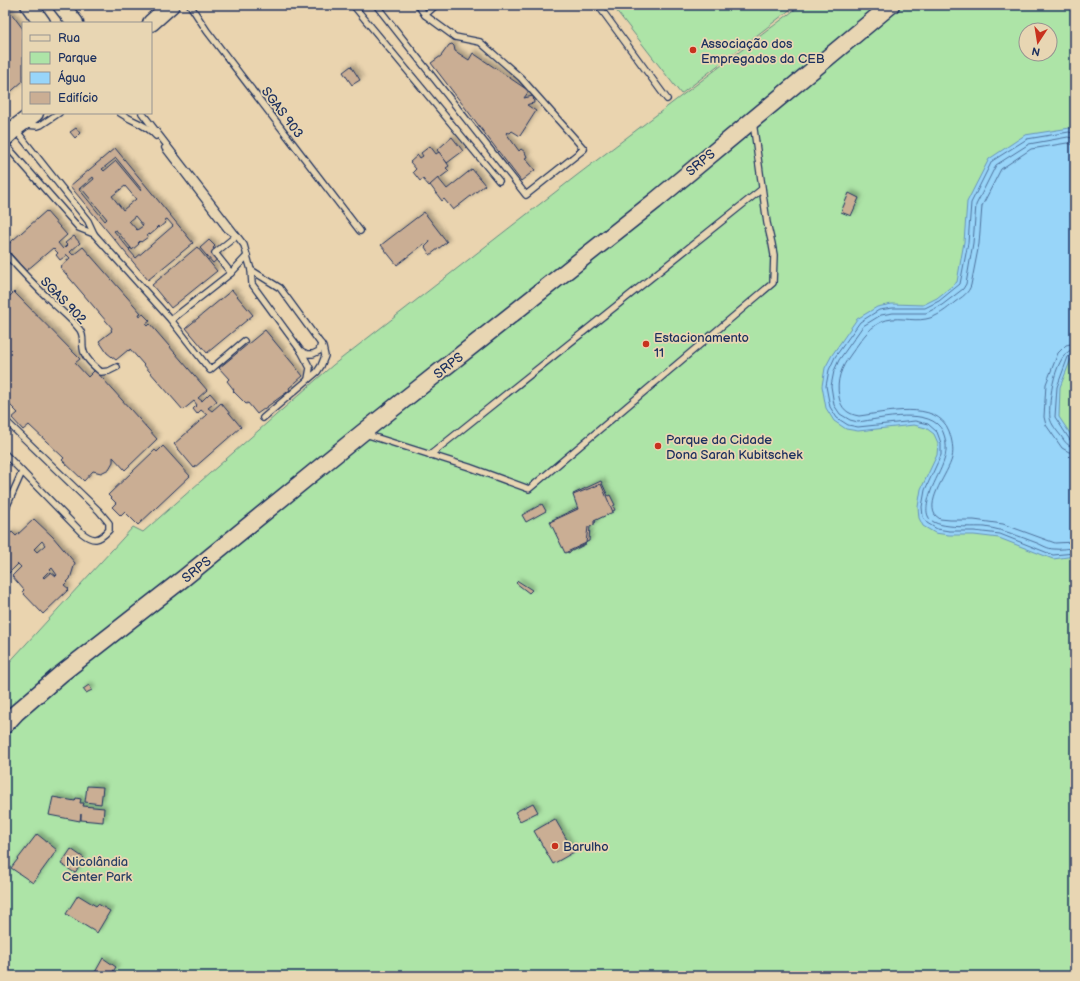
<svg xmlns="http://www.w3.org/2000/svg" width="1080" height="981" font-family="'Balsamiq Sans',sans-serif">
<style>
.green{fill:#ade4a7;stroke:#648a82;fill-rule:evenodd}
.water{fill:#98d5f9;stroke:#6693bb}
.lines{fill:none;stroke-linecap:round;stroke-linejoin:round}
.shore{stroke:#4d719c;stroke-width:1}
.building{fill:#caae94;stroke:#1b2f5e;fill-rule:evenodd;filter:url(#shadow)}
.service-casing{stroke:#1b2f5e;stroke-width:8}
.secondary-casing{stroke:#1b2f5e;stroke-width:19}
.service{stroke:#e8d6b3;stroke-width:5.5}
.secondary{stroke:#e8d6b3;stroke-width:16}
.poi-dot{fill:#c8321e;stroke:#e8d6b3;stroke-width:1.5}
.labels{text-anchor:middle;stroke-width:3.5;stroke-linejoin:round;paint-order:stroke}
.poi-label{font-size:13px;fill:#1b2f5e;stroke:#e8d6b3;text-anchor:start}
.street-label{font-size:13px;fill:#1b2f5e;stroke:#e8d6b3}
.park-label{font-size:13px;fill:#2a4165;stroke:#e8d6b3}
</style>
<defs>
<filter id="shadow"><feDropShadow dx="3" dy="-3" stdDeviation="2" flood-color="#0004"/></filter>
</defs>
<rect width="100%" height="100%" fill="#ead4af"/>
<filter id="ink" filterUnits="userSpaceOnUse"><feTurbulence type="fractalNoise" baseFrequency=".025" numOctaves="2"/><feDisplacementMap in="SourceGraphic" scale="8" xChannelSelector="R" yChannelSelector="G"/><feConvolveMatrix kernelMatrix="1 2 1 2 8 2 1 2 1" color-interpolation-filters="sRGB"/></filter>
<g filter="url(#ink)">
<g class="green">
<path d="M 612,5 L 796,5 L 681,94 Z"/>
<path d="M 801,5 L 1075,5 L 1075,976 L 5,976 L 5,667 L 133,527 L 143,532 L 333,365 L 576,176 ZM 1026,30 L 1050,30 L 1050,54 L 1026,54 Z"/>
</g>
<path class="water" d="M 1070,128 L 1075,130 L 1075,357 L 1071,359 L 1060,387 L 1059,417 L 1075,441 L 1075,556 L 1053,559 L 999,538 L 974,535 L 949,535 L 935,533 L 923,526 L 919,518 L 918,507 L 921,489 L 937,455 L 938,443 L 934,434 L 926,428 L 914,425 L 858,431 L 846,429 L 834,421 L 826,408 L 822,386 L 825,368 L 832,355 L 857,319 L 877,307 L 892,304 L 923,305 L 937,298 L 957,282 L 964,242 L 967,202 L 989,159 L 1025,135 Z"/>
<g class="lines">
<g class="shore">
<path d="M 1075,134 L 1069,132 L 1027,139 L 992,161 L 971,203 L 968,243 L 960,284 L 939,301 L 925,308 L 893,308 L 879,310 L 860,322 L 835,357 L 829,370 L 826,386 L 830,407 L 837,418 L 848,425 L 858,427 L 915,421 L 928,424 L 937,432 L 941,443 L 941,455 L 925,490 L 922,507 L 923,517 L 927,523 L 937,529 L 949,531 L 974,531 L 1000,534 L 1053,555 L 1075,553"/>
<path d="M 1075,139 L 1068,137 L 1029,144 L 996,165 L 976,205 L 973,243 L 966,284 L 963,289 L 942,305 L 926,313 L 893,313 L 881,315 L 863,326 L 839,360 L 834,371 L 831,386 L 834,405 L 840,414 L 850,420 L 858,422 C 880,419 932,406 943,432 C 954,459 933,476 928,501 C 927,506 926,511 928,516 C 933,530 972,526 985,527 C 1005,530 1018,536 1037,543 C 1042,545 1048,549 1054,549 C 1060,550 1068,548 1075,548"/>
<path d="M 1075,145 L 1067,143 L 1031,149 L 1001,169 L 982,206 L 979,244 L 971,285 C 969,293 962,297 955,302 C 947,309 937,317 926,319 C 912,322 895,315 881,322 C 867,329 860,342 851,354 C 841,368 836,380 839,397 C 841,408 847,414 859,416 C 884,413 937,399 949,431 C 952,440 954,449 952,458 C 948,474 926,499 935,515 L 940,519 L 950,520 L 974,520 L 1003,524 L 1055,543 L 1075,542"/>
<path d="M 1075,343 L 1066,345 L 1058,353 L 1046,384 L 1044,417 L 1046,425 L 1062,448 L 1069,452 L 1075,453"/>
<path d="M 1075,349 C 1055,350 1048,402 1050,418 C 1051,424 1057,431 1061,436 C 1065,442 1068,447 1075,447"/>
<path d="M 1075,354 L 1072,354 L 1068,357 L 1057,387 L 1055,417 L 1070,440 L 1075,442"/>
</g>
</g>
<g class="building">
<path d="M 5,5 L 23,29 L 23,81 L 5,97 Z"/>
<path d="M 452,44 L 454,46 L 455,51 L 469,60 L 473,53 L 529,91 L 524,98 L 533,96 L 534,103 L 529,104 L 527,105 L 536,111 L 520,136 L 512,131 L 510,133 L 507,132 L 506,133 L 519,151 L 521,149 L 525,152 L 527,157 L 525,158 L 535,170 L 521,181 L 431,63 L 441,56 L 449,45 Z"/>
<path d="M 351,66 L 360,80 L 352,85 L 343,72 Z"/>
<path d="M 76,128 L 80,133 L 75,138 L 70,132 Z"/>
<path d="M 452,137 L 463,151 L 447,163 L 437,150 Z"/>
<path d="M 430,146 L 436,154 L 439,152 L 447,163 L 449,166 L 446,168 L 449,171 L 429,186 L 423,179 L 420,181 L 413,172 L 416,169 L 410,162 L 418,155 L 420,158 L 423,156 L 421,153 Z"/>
<path d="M 115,148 L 193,243 L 148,280 L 70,186 ZM 116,158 L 142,190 L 141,191 L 116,161 L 104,171 L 102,169 ZM 93,177 L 94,179 L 82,189 L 107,219 L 105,221 L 79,189 ZM 125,186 L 136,199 L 123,210 L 112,196 ZM 135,216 L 143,226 L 137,230 L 129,221 ZM 167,219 L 173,226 L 136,258 L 129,250 L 131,248 L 132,250 L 139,244 L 138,243 L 140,241 L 141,242 L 148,237 L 147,235 L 149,234 L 150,235 L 157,229 L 156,228 L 158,226 L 159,228 L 166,222 L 165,220 ZM 116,230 L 131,248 L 129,249 L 114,231 Z"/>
<path d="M 472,169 L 485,185 L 453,210 L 444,199 L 442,201 L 430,185 L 438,178 L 447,189 Z"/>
<path d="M 849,193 L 859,198 L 851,216 L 841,212 Z"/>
<path d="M 46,211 L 67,235 L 58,243 L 63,249 L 67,245 L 65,243 L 74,236 L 80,243 L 70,252 L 73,255 L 83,247 L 141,313 L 139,314 L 140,316 L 143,314 L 150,321 L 146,324 L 148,326 L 150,324 L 207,390 L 198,398 L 202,401 L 210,393 L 217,401 L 208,408 L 212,411 L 221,403 L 241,427 L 194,468 L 174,444 L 207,415 L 201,410 L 197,414 L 193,409 L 197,405 L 194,401 L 183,410 L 130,349 L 129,351 L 128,350 L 116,360 L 107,353 L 99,341 L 112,331 L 111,330 L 112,328 L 60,267 L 70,258 L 67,255 L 60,260 L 56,255 L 58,253 L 53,248 L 26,271 L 5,247 Z"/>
<path d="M 424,212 L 447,242 L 430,255 L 425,247 L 430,242 L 429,240 L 397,265 L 381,245 Z"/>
<path d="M 209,240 L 215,246 L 213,248 L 220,257 L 213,263 L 200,248 Z"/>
<path d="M 197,247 L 217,271 L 171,308 L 152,285 Z"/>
<path d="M 232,290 L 253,315 L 207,353 L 186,328 Z"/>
<path d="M 14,292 L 80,359 L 75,363 L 88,377 L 95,370 L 157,439 L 125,470 L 113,457 L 113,462 L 109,469 L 101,473 L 93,471 L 84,481 L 62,460 L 64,458 L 29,425 L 23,430 L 12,418 L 18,413 L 5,400 L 5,301 Z"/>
<path d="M 265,330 L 303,376 L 289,388 L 290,390 L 257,414 L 248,403 L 246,404 L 233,391 L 234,390 L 227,381 L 229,379 L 219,368 Z"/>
<path d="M 163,446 L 190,476 L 138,525 L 125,512 L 121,516 L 112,507 L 116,503 L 108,495 L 155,450 L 157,452 Z"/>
<path d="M 601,481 L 608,496 L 610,495 L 615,505 L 613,506 L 615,510 L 595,520 L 596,522 L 590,526 L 589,541 L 585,543 L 586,544 L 568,553 L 552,520 L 579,507 L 573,494 Z"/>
<path d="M 601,484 L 613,512 L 594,521 L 594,525 L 588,527 L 586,543 L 565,553 L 550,522 L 578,509 L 573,495 Z"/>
<path d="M 542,504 L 546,511 L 526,522 L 522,515 Z"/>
<path d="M 34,519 L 53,537 L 75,563 L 70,579 L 64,585 L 69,589 L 43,614 L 22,592 L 24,590 L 12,576 L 21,567 L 18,564 L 9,573 L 5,570 L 5,547 L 9,543 L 5,538 L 12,532 L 16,536 ZM 42,541 L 45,545 L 37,552 L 34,549 ZM 52,568 L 57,575 L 56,576 L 51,572 L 44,578 L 43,577 Z"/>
<path d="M 518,581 L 532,590 L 529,593 L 516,583 Z"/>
<path d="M 89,685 L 92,690 L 86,693 L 83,689 Z"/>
<path d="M 87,786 L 103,787 L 101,804 L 85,802 Z"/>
<path d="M 53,797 L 75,801 L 76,798 L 81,799 L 80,803 L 84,803 L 83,806 L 104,808 L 103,822 L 81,820 L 81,814 L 80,821 L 49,815 Z"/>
<path d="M 533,803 L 538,812 L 520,821 L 515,812 Z"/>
<path d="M 555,819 L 574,852 L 553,864 L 534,831 Z"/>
<path d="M 37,834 L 57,850 L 33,883 L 11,868 Z"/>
<path d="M 71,849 L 84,858 L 75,873 L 61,864 Z"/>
<path d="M 78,895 L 96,906 L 98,904 L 110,911 L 97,933 L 66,914 Z"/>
<path d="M 103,958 L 116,967 L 110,976 L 93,976 Z"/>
</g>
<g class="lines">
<g class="service-casing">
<g id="service">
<path d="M 190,5 L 207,31 L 360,231"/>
<path d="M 353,5 L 499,181"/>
<path d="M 376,5 L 526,195 L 584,149 L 521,78 L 480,42 L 455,37 L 425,15 L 418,5"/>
<path d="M 598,5 L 667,99"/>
<path d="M 425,15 L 436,5"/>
<path d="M 120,113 C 133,122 146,124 156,136"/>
<path d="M 142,113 L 244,245 L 251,270 L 252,284 L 301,351 L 310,368 L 308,379"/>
<path d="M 25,125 L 38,126 L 41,125 L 59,113"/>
<path d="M 15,129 L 88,221 L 94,234 L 171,320 L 231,273 L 215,253 L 236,236"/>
<path d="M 5,144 L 79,228 L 94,234"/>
<path d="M 165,148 L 227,229 L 234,234"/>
<path d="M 5,253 C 20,270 35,286 52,302 C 61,311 72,319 80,330 C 84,336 82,341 83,348 C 84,358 94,366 101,372 L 109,371 L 117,367"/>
<path d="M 251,270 L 280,288 L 321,344 L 323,347 L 325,356 L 321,366 L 317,372 L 263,418"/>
<path d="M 231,273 L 247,256"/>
<path d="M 171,320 L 210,370 L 244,341"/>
<path d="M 301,351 L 307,354 L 313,354 L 319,351 L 321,344"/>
<path d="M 5,420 L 99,511 L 109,523 L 109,530 C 99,541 93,542 82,533 L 5,454"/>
<path d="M 365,434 L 469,467 L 529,489 L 773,283 L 774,255 L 772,244 L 767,223 L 753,122"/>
<path d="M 430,455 L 762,189"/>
<path d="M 5,510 L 22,472"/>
</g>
</g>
<g class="secondary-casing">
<g id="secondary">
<path d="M 29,5 L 42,23"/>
<path d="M 61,5 L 75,23"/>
<path d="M 151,23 L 171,5"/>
<path d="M 5,138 L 19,125 L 35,113"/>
<path d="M 5,725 L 16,713 L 61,674 L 184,578 L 362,433 L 655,201 L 891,5"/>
</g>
</g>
<use href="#service" class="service"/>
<use href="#secondary" class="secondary"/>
</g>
</g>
<g class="poi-dot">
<circle cx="693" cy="50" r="4"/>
<circle cx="646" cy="344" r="4"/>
<circle cx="658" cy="446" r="4"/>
<circle cx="555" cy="846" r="4"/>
</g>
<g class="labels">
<g class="poi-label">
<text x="701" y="48">Associação dos<tspan x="701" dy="15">Empregados da CEB</tspan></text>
<text x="654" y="342">Estacionamento<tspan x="654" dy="15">11</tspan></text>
<text x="666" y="444">Parque da Cidade<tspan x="666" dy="15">Dona Sarah Kubitschek</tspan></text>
<text x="563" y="851">Barulho</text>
</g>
<g class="street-label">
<text transform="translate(283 112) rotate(53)" y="5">SGAS 903</text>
<text transform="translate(700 162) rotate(-40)" y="5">SRPS</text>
<text transform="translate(64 300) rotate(46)" y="5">SGAS 902</text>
<text transform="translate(448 365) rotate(-38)" y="5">SRPS</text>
<text transform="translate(196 569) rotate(-39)" y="5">SRPS</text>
</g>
<g class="park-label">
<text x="97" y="866">Nicolândia<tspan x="97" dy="15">Center Park</tspan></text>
</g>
</g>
<rect width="1080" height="981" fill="none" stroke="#e8d6b3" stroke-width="20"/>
<rect x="10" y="10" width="1060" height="961" fill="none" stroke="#1b2f5e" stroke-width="1.5" filter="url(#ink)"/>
<rect x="22" y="22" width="130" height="92" fill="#e8d6b3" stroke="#969391"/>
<rect x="30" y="35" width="20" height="6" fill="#e8d6b3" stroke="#969391"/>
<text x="58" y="42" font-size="12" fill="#1b2f5e">Rua</text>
<rect x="30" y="52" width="20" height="12" fill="#ade4a7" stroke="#969391"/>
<text x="58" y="62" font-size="12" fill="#1b2f5e">Parque</text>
<rect x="30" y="72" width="20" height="12" fill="#98d5f9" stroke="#969391"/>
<text x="58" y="82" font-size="12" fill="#1b2f5e">Água</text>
<rect x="30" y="92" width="20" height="12" fill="#caae94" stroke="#969391"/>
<text x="58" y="102" font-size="12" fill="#1b2f5e">Edifício</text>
<g transform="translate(1038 42) rotate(192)"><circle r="19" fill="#e8d6b3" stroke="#969391"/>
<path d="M0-3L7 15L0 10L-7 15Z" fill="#c8321e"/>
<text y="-6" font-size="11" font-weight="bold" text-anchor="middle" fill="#1b2f5e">N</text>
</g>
</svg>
